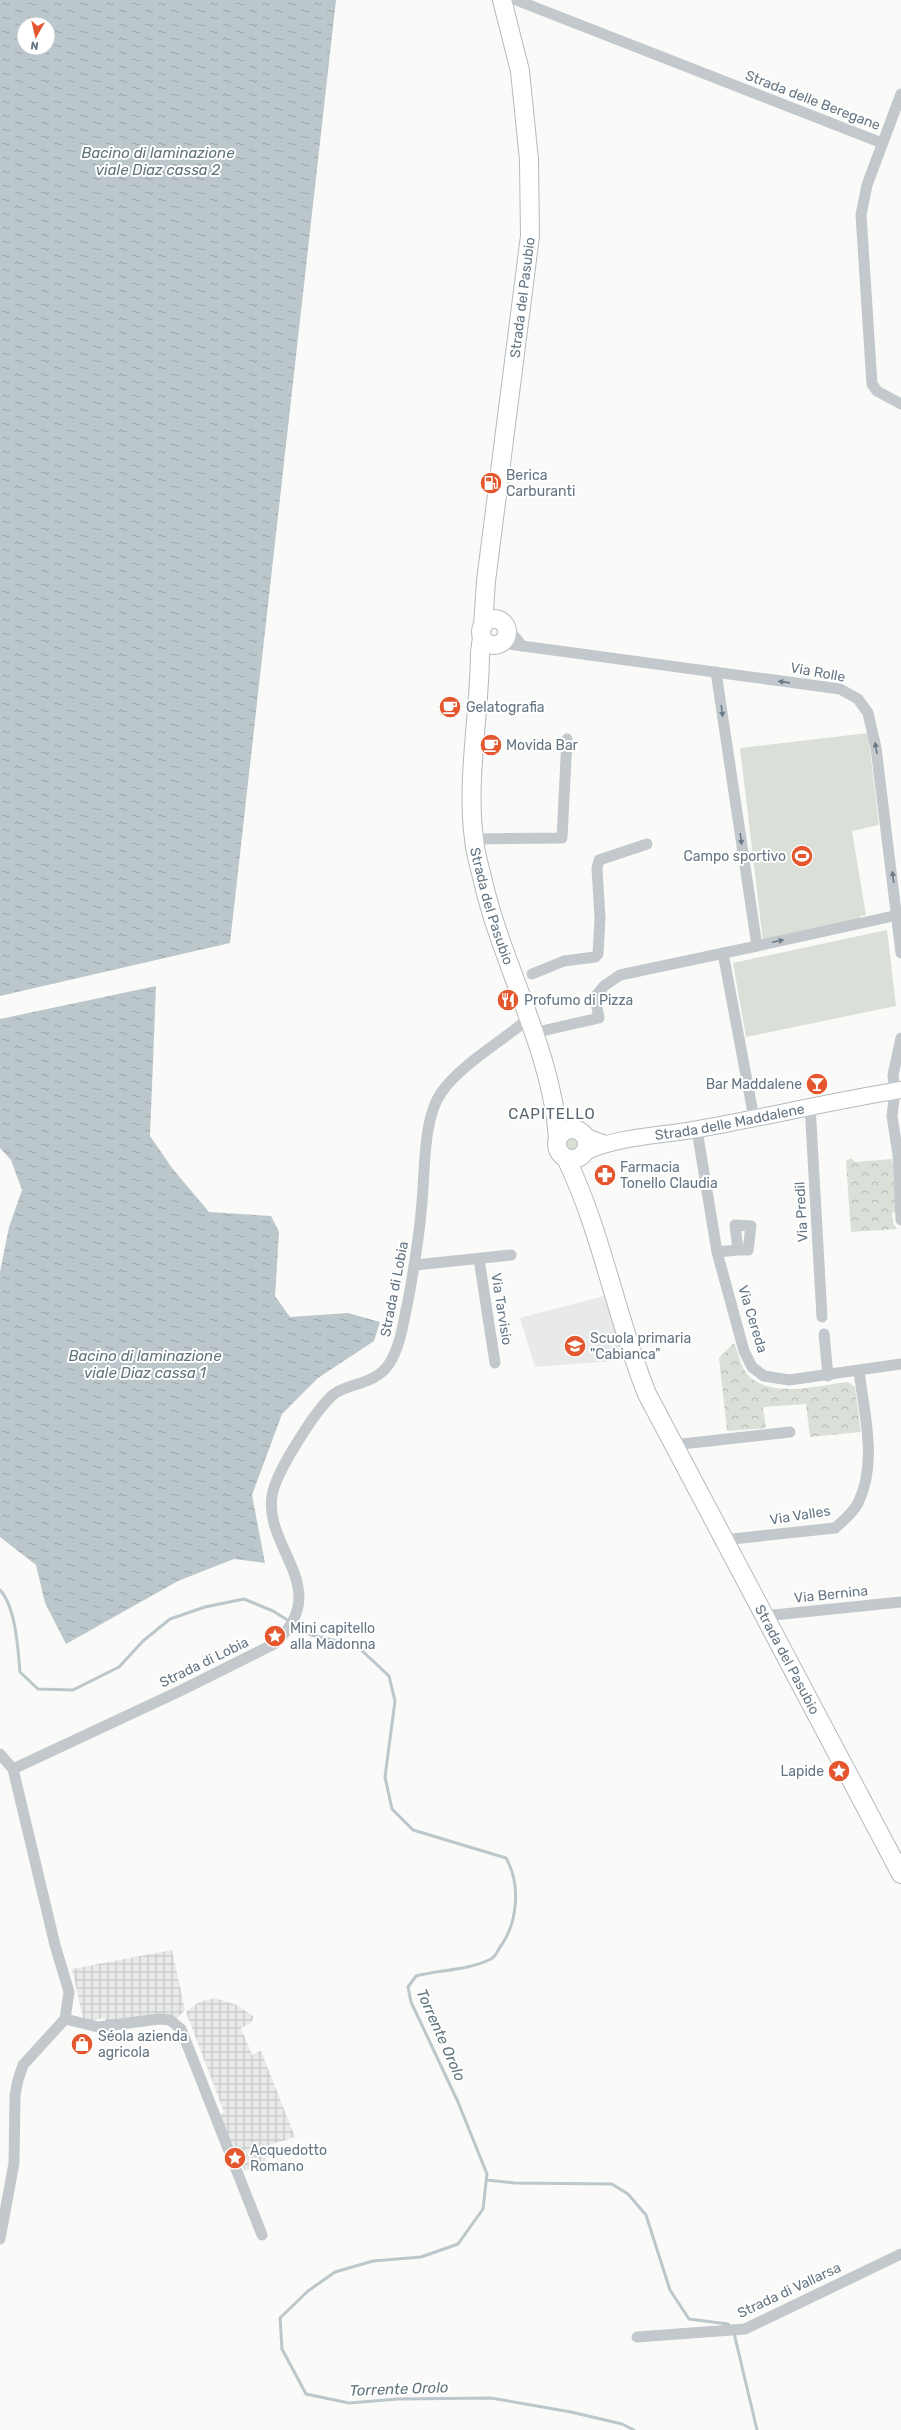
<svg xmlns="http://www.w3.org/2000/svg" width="901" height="2430" font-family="Rubik,sans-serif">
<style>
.built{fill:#e8e9e9}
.industrial{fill:url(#industrial-grid)}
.green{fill:#dadfd7}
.park{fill:url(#park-crowns)}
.water{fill:url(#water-ripples);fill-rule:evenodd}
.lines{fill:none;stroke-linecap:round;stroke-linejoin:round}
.stream{stroke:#bbc7cb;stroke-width:3}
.secondary-casing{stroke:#b3babf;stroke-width:18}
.primary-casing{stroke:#b5babe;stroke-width:20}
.street{stroke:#c3c8cc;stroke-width:11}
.secondary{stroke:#fff;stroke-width:16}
.primary{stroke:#fff;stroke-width:18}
.oneway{fill:#6a7a87}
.labels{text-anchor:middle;stroke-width:4;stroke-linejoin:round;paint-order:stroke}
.street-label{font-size:14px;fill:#657683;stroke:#fff}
.poi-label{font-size:14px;fill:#657683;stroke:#fff;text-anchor:start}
.water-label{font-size:15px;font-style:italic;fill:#60757c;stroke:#fff}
.neighbourhood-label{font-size:15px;letter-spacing:1px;fill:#57646e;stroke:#fff}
</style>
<defs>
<pattern id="industrial-grid" width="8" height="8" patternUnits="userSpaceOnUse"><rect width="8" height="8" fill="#e8e9e9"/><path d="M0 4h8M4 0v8" fill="none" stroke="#c0c1c2"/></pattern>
<pattern id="park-crowns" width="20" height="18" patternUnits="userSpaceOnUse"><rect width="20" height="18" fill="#dadfd7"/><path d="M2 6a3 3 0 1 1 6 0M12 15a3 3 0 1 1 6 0" fill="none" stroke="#b4b9b4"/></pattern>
<pattern id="water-ripples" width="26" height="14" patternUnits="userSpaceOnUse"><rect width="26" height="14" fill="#bbc7cb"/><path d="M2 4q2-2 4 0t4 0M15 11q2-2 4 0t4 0" fill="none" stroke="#9ca6aa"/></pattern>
</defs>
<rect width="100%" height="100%" fill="#fafaf8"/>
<path class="built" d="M 604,1296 L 627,1360 L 535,1367 L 520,1318 Z"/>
<g class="industrial">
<path d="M 172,1950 L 185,2010 L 175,2020 L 106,2024 L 105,2018 L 84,2022 L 72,1969 Z"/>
<path d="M 214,1998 L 237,2005 L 254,2017 L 251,2023 L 241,2028 L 252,2055 L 261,2051 L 295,2137 L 269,2145 L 272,2154 L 265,2157 L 267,2163 L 245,2171 L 219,2115 L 224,2112 L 186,2012 L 199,2002 Z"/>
</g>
<g class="green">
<path d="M 868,733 L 879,825 L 852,831 L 866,915 L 860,916 L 861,923 L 763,941 L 740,748 Z"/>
<path d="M 887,930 L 896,1006 L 746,1037 L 733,963 Z"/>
<circle cx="572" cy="1144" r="9"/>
</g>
<g class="park">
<path d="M 851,1158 L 855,1162 L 892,1159 L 896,1212 L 892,1213 L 893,1223 L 897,1229 L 851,1232 L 846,1161 Z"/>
<path d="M 734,1343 C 738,1352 741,1367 747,1374 C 770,1400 819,1385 848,1382 L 855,1387 L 861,1432 L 810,1437 L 806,1404 L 763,1407 L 766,1428 L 727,1431 L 719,1358 Z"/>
</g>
<g class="water">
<path d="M 0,0 L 336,0 L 230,943 L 0,996 ZM 24,24 L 48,24 L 48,48 L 24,48 Z"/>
<path d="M 156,986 L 150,1136 L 172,1168 L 209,1212 L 271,1216 L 279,1232 L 275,1296 L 290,1317 L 348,1313 L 380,1322 L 374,1341 L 318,1378 L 282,1414 L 252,1495 L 265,1563 L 234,1559 L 178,1581 L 66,1644 L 45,1603 L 36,1565 L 0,1537 L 0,1272 L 9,1227 L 22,1190 L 11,1160 L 0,1148 L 0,1019 Z"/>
</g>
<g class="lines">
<g class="stream">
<path d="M 0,1590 C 16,1607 18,1650 20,1672 L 38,1689 L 73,1690 L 119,1667 L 143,1641 L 170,1619 L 205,1607 L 244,1599 L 273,1611 L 289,1621"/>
<path d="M 294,1624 L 311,1635 L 357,1646 L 389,1676 L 395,1701 L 385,1777 L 392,1809 L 413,1830 L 506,1858 C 521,1884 518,1923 500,1947 C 498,1951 495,1957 491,1959 C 469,1970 440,1970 416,1976 L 408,1987 L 411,2002 L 458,2102 L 487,2174 L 483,2209 L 458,2244 L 421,2257 L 373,2261 L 335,2272 L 308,2291 L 280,2318 L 282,2349 L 306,2394 L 349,2403 L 398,2399 L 491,2398 L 571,2412 L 622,2424 L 634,2430"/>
<path d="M 487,2180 L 514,2183 L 612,2184 L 628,2194 L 646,2215 L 670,2290 L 689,2319 L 728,2324 L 731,2328"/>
<path d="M 734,2333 L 757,2430"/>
</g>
<g class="secondary-casing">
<g id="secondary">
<path d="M 584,1136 L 605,1144"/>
<path id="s1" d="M 585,1152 C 619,1136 661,1136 698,1129 C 766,1117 833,1101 901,1090"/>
</g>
</g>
<g class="primary-casing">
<g id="primary">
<circle cx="494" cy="632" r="13"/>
<path id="s2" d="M 483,626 L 486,581 L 530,236 L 529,160 L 520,71 L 502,0"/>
<path id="s3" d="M 482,637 L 480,652 C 480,712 466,779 474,839 C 475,852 479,865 482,877 C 501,963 552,1050 558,1138"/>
<circle cx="572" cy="1144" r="15"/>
<path id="s4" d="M 566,1158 C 602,1233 616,1317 647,1394 L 901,1874"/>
</g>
</g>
<g class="street">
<path d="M 516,0 L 882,143"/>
<path d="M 901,94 L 867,185 L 861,215 L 872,384 L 877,391 L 901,404"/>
<path d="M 507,627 L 522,646"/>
<path d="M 501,643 L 840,689 L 858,699 L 868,713 L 876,748 L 901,953"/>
<path d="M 716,672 L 757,946 L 898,915"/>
<path d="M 474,839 L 562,838 L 567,739"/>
<path d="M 723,953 L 754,1118"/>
<path d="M 532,974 L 564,961 L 595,957 L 598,954 L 600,919 L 597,868 L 599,860 L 647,844"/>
<path d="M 533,1033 L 599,1018 L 595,997 L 604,986 L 620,975 L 757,946"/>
<path d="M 901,1038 L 893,1075 L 895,1091 L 892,1116 L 898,1155 L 901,1220"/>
<path d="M 810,1105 L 822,1317"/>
<path d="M 697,1130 L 717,1252 L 744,1351 L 752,1367 L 764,1376 L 789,1380 L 901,1364"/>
<path d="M 717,1252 L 738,1250 L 735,1225 L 751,1226 L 748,1250 L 738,1250"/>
<path d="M 479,1259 L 495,1363"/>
<path d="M 415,1265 L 511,1255"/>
<path d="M 824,1334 L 828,1376"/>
<path d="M 673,1445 L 790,1432"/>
<path d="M 723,1540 L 835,1528 C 843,1521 853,1513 858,1503 C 878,1463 864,1413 859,1371"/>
<path d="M 764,1616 L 901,1602"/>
<path d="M 0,1754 L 13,1769"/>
<path d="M 65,2019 L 98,2027 L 159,2019 L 170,2020 L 181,2029 L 262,2235"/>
<path d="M 0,2239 L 14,2163 L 15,2095 L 18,2080 L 23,2065 L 65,2019 L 69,1992 L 55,1945 L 13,1769 L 182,1690 L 274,1644 C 337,1588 259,1546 273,1491 C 279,1468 316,1409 334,1394 C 348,1383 375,1385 389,1364 C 401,1345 403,1323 408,1301 C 415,1263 421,1226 423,1187 C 425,1160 425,1116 441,1093 C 459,1066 502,1041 528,1019"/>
<path d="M 637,2337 L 745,2329 L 901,2254"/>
</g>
<use href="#secondary" class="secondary"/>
<use href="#primary" class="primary"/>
</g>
<defs><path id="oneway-solid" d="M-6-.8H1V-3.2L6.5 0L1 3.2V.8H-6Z"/></defs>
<g class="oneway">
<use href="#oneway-solid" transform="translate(784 682) rotate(-172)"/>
<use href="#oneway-solid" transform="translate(722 711) rotate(82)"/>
<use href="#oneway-solid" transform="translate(876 748) rotate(-100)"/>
<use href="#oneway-solid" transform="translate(741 839) rotate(82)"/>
<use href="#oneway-solid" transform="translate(893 877) rotate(-98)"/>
<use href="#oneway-solid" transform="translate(778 941) rotate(-12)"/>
</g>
<defs>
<g id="fuel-disc" transform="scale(1.15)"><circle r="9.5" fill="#e4572e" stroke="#fff"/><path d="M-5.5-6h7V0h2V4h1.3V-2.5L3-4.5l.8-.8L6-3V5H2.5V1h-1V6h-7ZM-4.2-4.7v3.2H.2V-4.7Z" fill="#fff"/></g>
<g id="cafe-disc" transform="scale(1.15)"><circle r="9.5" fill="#e4572e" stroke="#fff"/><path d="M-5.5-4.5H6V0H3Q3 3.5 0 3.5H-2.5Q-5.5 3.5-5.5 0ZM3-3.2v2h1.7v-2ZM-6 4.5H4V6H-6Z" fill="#fff"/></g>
<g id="stadium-disc" transform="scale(1.15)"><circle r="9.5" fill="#e4572e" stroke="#fff"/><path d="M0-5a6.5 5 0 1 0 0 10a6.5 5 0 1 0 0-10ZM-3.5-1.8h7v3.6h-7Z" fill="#fff"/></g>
<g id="restaurant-disc" transform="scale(1.15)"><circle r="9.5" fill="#e4572e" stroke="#fff"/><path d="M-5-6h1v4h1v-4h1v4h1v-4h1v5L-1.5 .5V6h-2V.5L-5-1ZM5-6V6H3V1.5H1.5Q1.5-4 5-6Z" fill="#fff"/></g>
<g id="bar-disc" transform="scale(1.15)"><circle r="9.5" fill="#e4572e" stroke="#fff"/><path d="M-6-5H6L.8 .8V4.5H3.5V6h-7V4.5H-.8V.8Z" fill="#fff"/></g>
<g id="pharmacy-disc" transform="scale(1.15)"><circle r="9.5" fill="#e4572e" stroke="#fff"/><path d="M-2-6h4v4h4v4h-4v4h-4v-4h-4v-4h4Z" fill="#fff"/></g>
<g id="school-disc" transform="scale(1.15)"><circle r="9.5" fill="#e4572e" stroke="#fff"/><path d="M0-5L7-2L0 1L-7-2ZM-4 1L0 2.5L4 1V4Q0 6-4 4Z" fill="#fff"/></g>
<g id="sight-disc" transform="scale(1.15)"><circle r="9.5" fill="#e4572e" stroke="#fff"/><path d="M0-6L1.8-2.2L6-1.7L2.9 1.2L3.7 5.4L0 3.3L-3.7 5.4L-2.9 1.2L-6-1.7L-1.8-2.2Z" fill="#fff"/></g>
<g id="shop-disc" transform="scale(1.15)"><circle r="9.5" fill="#e4572e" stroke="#fff"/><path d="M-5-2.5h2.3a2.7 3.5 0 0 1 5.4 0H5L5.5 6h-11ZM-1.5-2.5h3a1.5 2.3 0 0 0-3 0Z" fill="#fff"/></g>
</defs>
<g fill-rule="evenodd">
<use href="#fuel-disc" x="491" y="483"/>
<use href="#cafe-disc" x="450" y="707"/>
<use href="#cafe-disc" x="491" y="745"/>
<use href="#stadium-disc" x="802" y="856"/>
<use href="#restaurant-disc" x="508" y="1000"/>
<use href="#bar-disc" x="817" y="1084"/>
<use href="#pharmacy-disc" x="605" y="1175"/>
<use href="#school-disc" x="575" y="1346"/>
<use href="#sight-disc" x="275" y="1636"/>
<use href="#sight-disc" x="839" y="1771"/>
<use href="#shop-disc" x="82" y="2044"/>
<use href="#sight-disc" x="235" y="2158"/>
</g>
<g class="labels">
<g class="street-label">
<text transform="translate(813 100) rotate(21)" y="5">Strada delle Beregane</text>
<text dy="5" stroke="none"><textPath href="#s2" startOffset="331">Strada del Pasubio</textPath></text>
<text transform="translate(818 672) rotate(10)" y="5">Via Rolle</text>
<text dy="5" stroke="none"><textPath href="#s3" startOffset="272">Strada del Pasubio</textPath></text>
<text dy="5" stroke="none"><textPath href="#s1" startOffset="148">Strada delle Maddalene</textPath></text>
<text transform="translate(801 1212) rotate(-93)" y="5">Via Predil</text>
<text transform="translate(394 1289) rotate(-79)" y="5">Strada di Lobia</text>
<text transform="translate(502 1309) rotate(81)" y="5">Via Tarvisio</text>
<text transform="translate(753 1319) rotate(73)" y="5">Via Cereda</text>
<text transform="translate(800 1515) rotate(-9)" y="5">Via Valles</text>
<text transform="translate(831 1594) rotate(-6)" y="5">Via Bernina</text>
<text dy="5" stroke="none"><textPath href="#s4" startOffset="550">Strada del Pasubio</textPath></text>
<text transform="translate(204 1662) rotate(-26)" y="5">Strada di Lobia</text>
<text transform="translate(789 2290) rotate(-25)" y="5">Strada di Vallarsa</text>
</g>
<g class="poi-label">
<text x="506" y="480">Berica<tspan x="506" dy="16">Carburanti</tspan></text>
<text x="466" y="712">Gelatografia</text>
<text x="506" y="750">Movida Bar</text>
<text x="786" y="861" text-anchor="end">Campo sportivo</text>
<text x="524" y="1005">Profumo di Pizza</text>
<text x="802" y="1089" text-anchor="end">Bar Maddalene</text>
<text x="620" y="1172">Farmacia<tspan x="620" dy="16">Tonello Claudia</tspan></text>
<text x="590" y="1343">Scuola primaria<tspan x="590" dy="16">"Cabianca"</tspan></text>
<text x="290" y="1633">Mini capitello<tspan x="290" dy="16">alla Madonna</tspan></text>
<text x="824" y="1776" text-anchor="end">Lapide</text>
<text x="98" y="2041">Séola azienda<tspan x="98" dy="16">agricola</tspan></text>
<text x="250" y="2155">Acquedotto<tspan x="250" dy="16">Romano</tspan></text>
</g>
<g class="water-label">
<text x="158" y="158">Bacino di laminazione<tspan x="158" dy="17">viale Diaz cassa 2</tspan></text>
<text x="145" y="1361">Bacino di laminazione<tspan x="145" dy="17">viale Diaz cassa 1</tspan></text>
<text transform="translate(441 2035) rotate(66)" y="5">Torrente Orolo</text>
<text transform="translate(399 2389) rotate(-2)" y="5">Torrente Orolo</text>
</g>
<g class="neighbourhood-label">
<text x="552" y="1119">CAPITELLO</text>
</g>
</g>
<g transform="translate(36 36) rotate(188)"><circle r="19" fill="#ffffff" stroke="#c1c8cd"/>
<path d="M0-3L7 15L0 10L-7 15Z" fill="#e4572e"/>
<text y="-6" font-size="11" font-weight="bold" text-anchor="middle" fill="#657683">N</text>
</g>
</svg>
